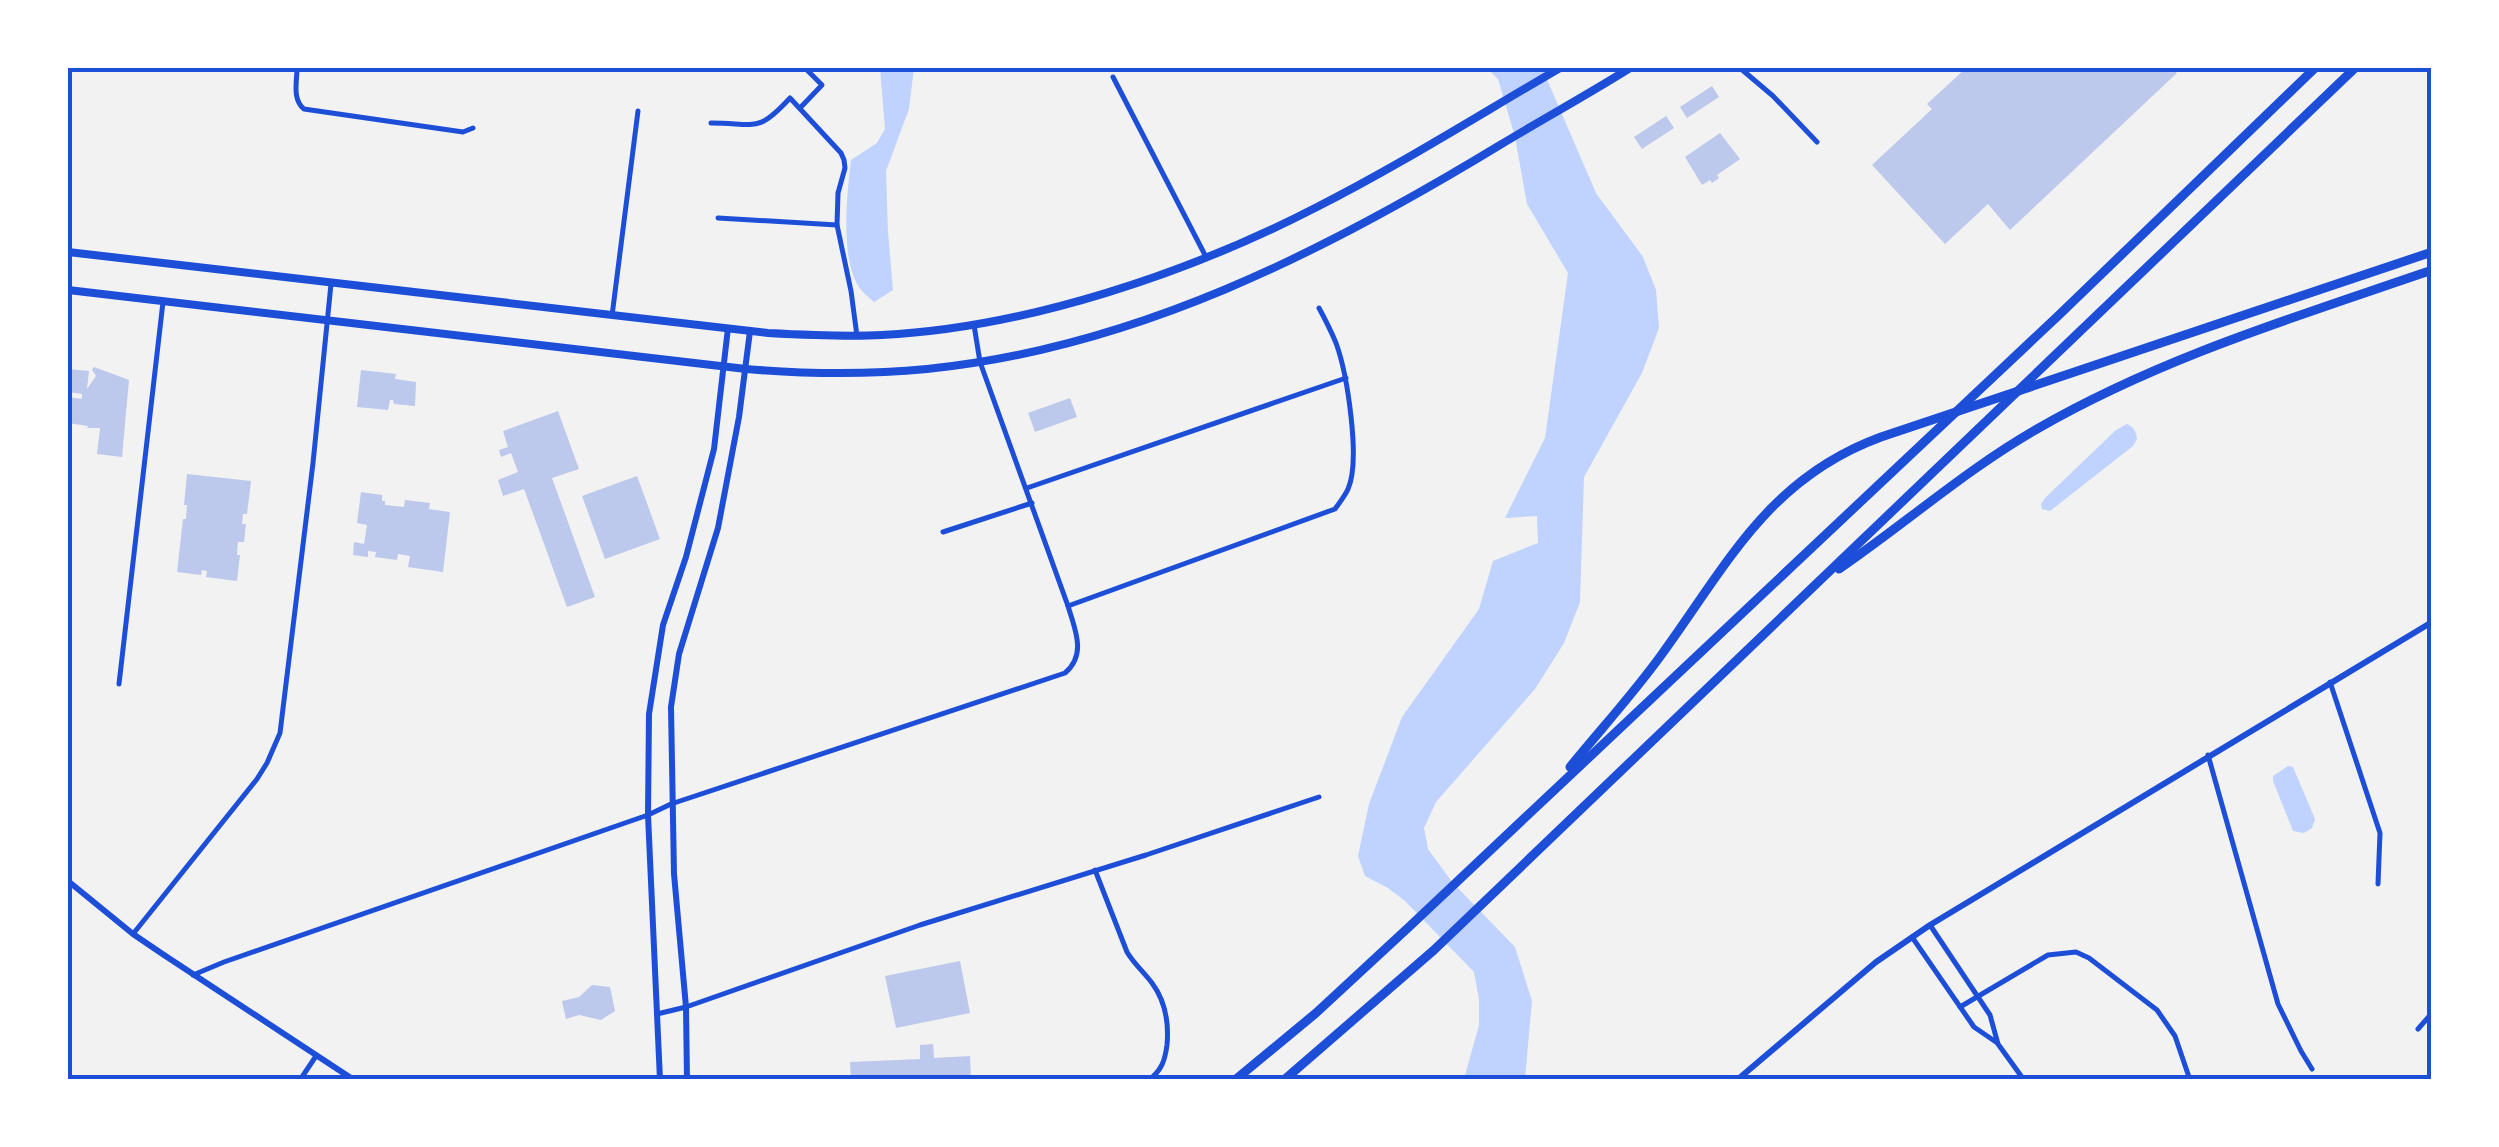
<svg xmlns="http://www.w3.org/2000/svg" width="2499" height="1147" font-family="'IBM Plex Sans',sans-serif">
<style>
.water{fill:#bfd3fe}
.building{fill:#bdc9ec}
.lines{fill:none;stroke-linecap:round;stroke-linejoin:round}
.minor{stroke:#1d4ed8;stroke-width:5}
.tertiary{stroke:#1d4ed8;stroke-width:6}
.secondary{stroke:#1d4ed8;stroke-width:6}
.primary{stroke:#1d4ed8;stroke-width:8}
.motorway{stroke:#1d4ed8;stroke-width:9}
.neatline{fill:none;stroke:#1d4ed8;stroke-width:4}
</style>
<rect width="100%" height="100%" fill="#f2f2f2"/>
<g class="water">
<path d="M 880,68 L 914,68 L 909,109 L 886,171 L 888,232 L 893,290 L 874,302 C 870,298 865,295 862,291 C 839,265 847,193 851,160 L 877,143 L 885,129 Z"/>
<path d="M 1487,68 L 1542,68 L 1596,193 L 1643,257 L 1656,290 L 1659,328 L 1642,373 L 1584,477 L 1580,602 L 1564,643 L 1535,689 L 1436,802 L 1424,828 L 1428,849 L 1452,882 L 1515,947 L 1532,1001 L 1525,1079 L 1464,1079 L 1479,1025 L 1479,999 L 1474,972 L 1405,901 L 1388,888 L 1365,876 L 1358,856 L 1369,804 L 1402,717 L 1479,609 L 1493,561 L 1538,543 L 1537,516 L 1505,518 L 1545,438 L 1568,273 L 1527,204 L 1515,137 L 1498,79 Z"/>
<path d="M 2127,424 C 2134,427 2136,432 2137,439 L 2133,446 L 2050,511 L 2042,509 L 2041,504 L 2045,498 L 2116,430 Z"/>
<path d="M 2288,766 L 2293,767 L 2315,819 L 2312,828 L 2304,833 L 2293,831 L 2273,781 L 2273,776 Z"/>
</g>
<g class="building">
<path d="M 1966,68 L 2171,68 L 2177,73 L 2010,230 L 1988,204 L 1945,244 L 1872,165 L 1932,109 L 1927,104 Z"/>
<path d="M 1712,86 L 1719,97 L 1687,118 L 1680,107 Z"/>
<path d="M 1666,116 L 1674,128 L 1642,149 L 1634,137 Z"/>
<path d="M 1720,133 L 1740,159 L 1717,175 L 1719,178 L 1712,183 L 1710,180 L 1702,185 L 1685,157 Z"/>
<path d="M 94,367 L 129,380 L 122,457 L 97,454 L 100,428 L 87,428 L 88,426 L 68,423 L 68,397 L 82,399 L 82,394 L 68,392 L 68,369 L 89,371 L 87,389 L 96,376 L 92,370 Z"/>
<path d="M 361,370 L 396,374 L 395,379 L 416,382 L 415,406 L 394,404 L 393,400 L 390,400 L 388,410 L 357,407 Z"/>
<path d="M 1070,398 L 1077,417 L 1035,432 L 1028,413 Z"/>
<path d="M 558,411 L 579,469 L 552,478 L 595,597 L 567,607 L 524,489 L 503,496 L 498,480 L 518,472 L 511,453 L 501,457 L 499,450 L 508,447 L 503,431 Z"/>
<path d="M 187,474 L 251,481 L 247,514 L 243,514 L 242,524 L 246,524 L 244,542 L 238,542 L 237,555 L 240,555 L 237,581 L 206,577 L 207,571 L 202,570 L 201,575 L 177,572 L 183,519 L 186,519 L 187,505 L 184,505 Z"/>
<path d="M 637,476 L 660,539 L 605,559 L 582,496 Z"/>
<path d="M 361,492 L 382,495 L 382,501 L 385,501 L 385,505 L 404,507 L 405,500 L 430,503 L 429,509 L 450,512 L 443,572 L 408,567 L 410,556 L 398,554 L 397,560 L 375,557 L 376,552 L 368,551 L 368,557 L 353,555 L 354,542 L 364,544 L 367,525 L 357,523 Z"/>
<path d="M 960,961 L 970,1013 L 896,1028 L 885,976 Z"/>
<path d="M 592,985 L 610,987 L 615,1011 L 601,1020 L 579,1015 L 566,1019 L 562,1001 L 579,997 Z"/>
<path d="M 933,1044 L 934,1058 L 970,1056 L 971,1080 L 851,1080 L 850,1062 L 920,1059 L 920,1045 Z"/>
</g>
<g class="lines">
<g class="minor">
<path d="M 297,68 C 297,82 292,99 304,109 L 463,132 L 473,128"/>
<path d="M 1740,68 L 1773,96 L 1817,142"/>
<path d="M 1113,77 L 1206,257"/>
<path d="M 800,108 L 822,85 L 805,68"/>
<path d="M 711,123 C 756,123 757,134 790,98 L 841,153 L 844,160 L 845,168 L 838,193 L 837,225 L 851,291 L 857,336"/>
<path d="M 718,218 L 837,225"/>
<path d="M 612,316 L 638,111"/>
<path d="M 974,325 L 980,362 L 1068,606"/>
<path d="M 1027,488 L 1346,378"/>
<path d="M 943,532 L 1032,503"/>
<path d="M 2330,682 L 2380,833 L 2378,884"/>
<path d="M 119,684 L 163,302"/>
<path d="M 2208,755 L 2278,1004 L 2301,1051 L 2312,1069"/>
<path d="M 1095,870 L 1127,952 C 1134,964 1144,972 1152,983 C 1166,1002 1169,1023 1167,1045 C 1165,1060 1162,1070 1149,1080"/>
<path d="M 1930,925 L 1990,1015 L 1998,1044 L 2024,1080"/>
<path d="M 133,934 L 257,779 L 267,763 L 280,733 L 313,463 L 331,284"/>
<path d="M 1912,937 L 1974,1027 L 1996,1042"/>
<path d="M 193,975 L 224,962 L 648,815 L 671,804 L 1065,673 C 1087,654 1075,630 1068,606 L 1335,509 C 1339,503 1345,496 1348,489 C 1361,460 1347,373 1336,343 C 1331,331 1325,319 1319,308"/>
<path d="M 1960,1007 L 2048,955 L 2076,952 L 2089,958 L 2157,1010 L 2175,1036 L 2190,1080"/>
<path d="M 657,1014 L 686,1007 L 920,925 L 1146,855 L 1319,797"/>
<path d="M 2418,1029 L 2432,1013"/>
<path d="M 300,1080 L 316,1056"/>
</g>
<g class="tertiary">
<path d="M 68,881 L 133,934 L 164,955 L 354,1080"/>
<path d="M 1737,1080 L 1876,962 L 1930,925 L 2432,622"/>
</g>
<g class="secondary">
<path d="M 660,1080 L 648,815 L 649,714 L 663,625 L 686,557 L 714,449 L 728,328"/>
<path d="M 687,1080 L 686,1007 L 674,874 L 671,707 L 679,654 L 718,528 L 739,417 L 750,331"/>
</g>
<g class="primary">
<path d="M 68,252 L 768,333 C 806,335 844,337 882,335 C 1026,328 1189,273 1317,207 C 1400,165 1479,115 1560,68"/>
<path d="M 68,290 L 746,369 C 806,374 866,375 927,369 C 1135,348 1324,252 1500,145 C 1543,119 1587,95 1630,68"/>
</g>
<g class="motorway">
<path d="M 1839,569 C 1906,523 1967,469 2037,429 C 2162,357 2296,317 2432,270"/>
<path d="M 1570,767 C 1601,729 1634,693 1662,654 C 1728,563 1769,478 1881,437 L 2432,252"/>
<path d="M 1235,1080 L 1316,1013 L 1410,926 L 2060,314 L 2315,68"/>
<path d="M 1284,1080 L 1434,950 L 2355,68"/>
</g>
</g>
<rect width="2499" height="1147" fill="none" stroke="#ffffff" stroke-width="140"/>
<rect x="70" y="70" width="2359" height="1007" class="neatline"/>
</svg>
